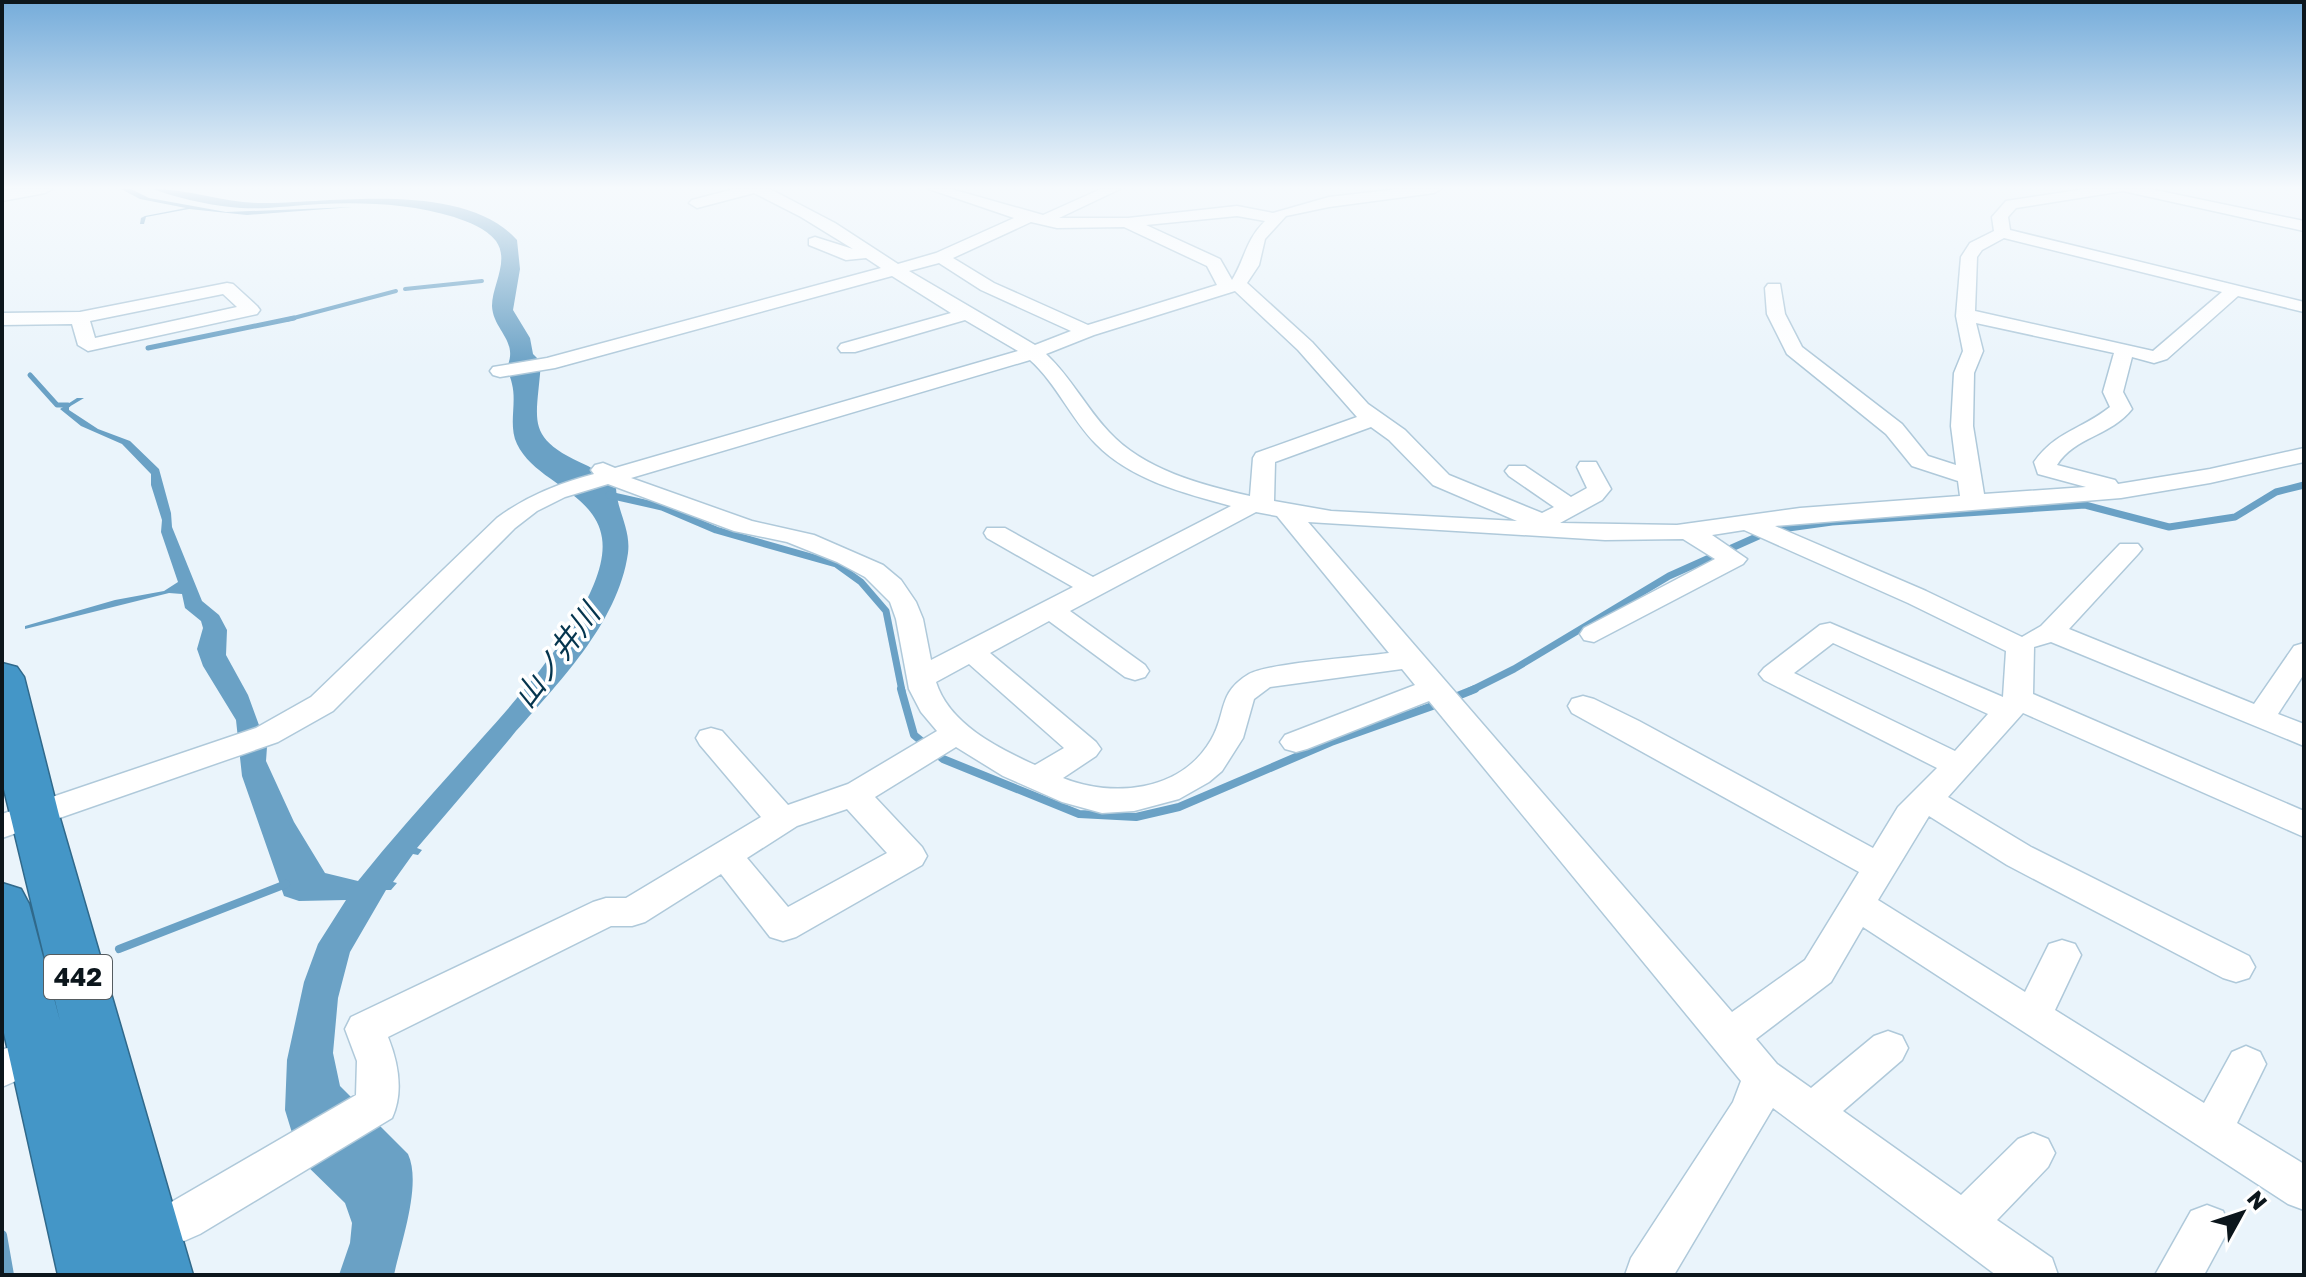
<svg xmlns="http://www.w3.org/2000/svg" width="2306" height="1277" font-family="'Golos Text','Noto Sans JP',sans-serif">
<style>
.water{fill:#6aa1c5}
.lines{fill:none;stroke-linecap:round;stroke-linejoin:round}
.stream-far4{stroke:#6aa1c5;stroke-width:4}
.stream-far3{stroke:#6aa1c5;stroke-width:5}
.stream-far2{stroke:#6aa1c5;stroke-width:7}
.stream-far1{stroke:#6aa1c5;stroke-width:8}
.stream{stroke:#6aa1c5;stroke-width:10}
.minor-casing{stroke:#afc9da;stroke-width:3}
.highway-casing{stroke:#30698b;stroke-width:3}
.minor{fill:#fff;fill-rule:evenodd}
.highway{fill:#4496c7;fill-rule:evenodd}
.labels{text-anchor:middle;stroke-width:7;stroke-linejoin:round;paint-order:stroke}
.shield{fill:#fff;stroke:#555c60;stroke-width:2}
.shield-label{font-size:26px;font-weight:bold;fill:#0c161c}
.water-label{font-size:30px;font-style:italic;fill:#05354e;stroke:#fff}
</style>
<rect width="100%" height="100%" fill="#eaf4fb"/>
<g class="water">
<path d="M 121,189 L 131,189 L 149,198 L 226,212 L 353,207 L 247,215 L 189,209 L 146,217 L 144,224 L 140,224 L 141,218 L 145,216 L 186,208 L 140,199 Z"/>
<path d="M 153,189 C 190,189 225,203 262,203 C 332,203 464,180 517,240 L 520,269 L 513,310 L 530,338 L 533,354 L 541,362 C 537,423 523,437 588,466 C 600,472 601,484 616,488 C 617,511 631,529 628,553 C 618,624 557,684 512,736 C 481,773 449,811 417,848 L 422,850 L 418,855 L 413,854 L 393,882 L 397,883 L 391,890 L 386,890 L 350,952 L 338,998 L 333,1053 L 340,1086 L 408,1154 C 422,1184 401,1242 394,1275 L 339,1275 L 350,1243 L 352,1223 L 345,1203 L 300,1159 L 285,1110 L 287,1060 L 304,982 L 318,944 L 346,900 L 299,901 L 284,896 L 242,776 L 236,720 L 203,666 L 197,649 L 203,628 L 201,621 L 185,608 L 182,594 L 169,593 L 25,629 L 25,626 L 115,600 L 164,591 L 178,582 L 161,532 L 162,520 L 151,485 L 151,474 L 122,444 L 81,426 L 60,409 L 77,398 L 84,398 L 69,407 L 69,410 L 98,429 L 130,441 L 159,469 L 171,513 L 172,527 L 202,601 L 219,615 L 227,630 L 226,655 L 248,695 L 267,747 L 266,761 L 294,822 L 325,873 L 358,881 C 390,841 424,803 458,765 C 499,718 612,603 602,538 C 595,492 535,482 517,444 C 508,425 517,404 512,384 C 511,378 508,373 507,367 C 519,341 493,330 492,306 C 492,285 510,261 496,241 C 486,228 468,222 454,217 C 411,204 365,202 321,204 C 291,205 260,211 230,207 C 204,204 177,198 153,189 Z"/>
</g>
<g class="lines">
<g class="stream-far4">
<path d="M 405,289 L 482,281"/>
<path d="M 286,320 L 396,291"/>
</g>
<g class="stream-far3">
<path d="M 148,348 L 294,318"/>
<path d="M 30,375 L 57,405 L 68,405"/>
</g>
<g class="stream-far2">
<path d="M 609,495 L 662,507 L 716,530 L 836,564 L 861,582 L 886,611 L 902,691"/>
<path d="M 1775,530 L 1832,522 L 2085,505 L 2169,527 L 2235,517 L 2276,492 L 2304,485"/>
<path d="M 1470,691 L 1514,669 L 1669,576 L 1763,534"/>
</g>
<g class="stream-far1">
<path d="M 901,689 L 914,735 L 943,759 L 1079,814 L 1136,817 L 1179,807 L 1331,742 L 1438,704"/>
<path d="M 1450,699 L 1475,689"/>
<path d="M 119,949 L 286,884"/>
</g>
<path class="stream" d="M 2,1235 L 9,1275"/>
<g class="minor-casing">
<g id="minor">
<path d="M 17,189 L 52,189 L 45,193 L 2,201 L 2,191 Z"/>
<path d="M 734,189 L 770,189 L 835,223 L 898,264 L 936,253 L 1014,218 L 929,189 L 951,189 L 1043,215 L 1101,189 L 1120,189 L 1059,218 L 1128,218 L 1237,206 L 1273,213 L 1329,197 L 1398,189 L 1441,189 L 1434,193 L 1329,207 L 1286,216 L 1265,239 L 1259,265 L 1247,283 L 1312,342 L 1368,404 L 1405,430 L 1449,475 L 1542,513 L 1554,507 L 1509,476 L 1505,471 L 1509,466 L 1525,466 L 1571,497 L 1587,488 L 1577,467 L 1580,462 L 1596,462 L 1611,489 L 1602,500 L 1560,523 L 1677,525 L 1800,508 L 1960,496 L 1958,481 L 1912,466 L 1886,434 L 1787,354 L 1767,314 L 1765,288 L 1768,284 L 1780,284 L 1785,314 L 1802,347 L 1902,424 L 1928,456 L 1956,465 L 1951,426 L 1954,373 L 1963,351 L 1956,316 L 1961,257 L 1970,243 L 1994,231 L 1992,217 L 2006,201 L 2085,189 L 2150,189 L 2304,221 L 2304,231 L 2123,191 L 2016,208 L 2008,217 L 2010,230 L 2304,302 L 2304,312 L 2238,296 L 2167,359 L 2154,363 L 2132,357 L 2123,392 L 2132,409 C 2111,436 2074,437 2057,465 L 2115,480 L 2118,484 L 2210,469 L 2304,448 L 2304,462 L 2210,483 L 2121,498 L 1775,526 L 1926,591 L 2022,637 L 2041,626 L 2120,544 L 2138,544 L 2142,549 L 2138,554 L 2069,629 L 2254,704 L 2294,646 L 2304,643 L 2304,674 L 2278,714 L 2304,724 L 2304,746 L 2051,642 L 2034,647 L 2033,694 L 2304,811 L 2304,837 L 2023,713 L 1948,797 L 2031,847 L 2249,956 L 2255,967 L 2249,978 L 2236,982 L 2223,978 L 2007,865 L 1929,816 L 1878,900 L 2025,992 L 2049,944 L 2062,940 L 2075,944 L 2081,955 L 2055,1010 L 2204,1103 L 2232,1052 L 2246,1046 L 2260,1052 L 2266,1064 L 2237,1123 L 2304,1164 L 2304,1210 L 2288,1204 L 1863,927 L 1831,982 L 1756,1039 L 1777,1064 L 1811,1088 L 1874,1036 L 1888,1031 L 1902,1036 L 1908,1048 L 1902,1060 L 1843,1111 L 1961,1195 L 2018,1139 L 2033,1133 L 2048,1139 L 2055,1153 L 2048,1167 L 1997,1220 L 2052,1258 L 2058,1275 L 1996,1275 L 1773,1108 L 1674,1275 L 1625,1275 L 1631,1258 L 1733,1102 L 1741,1081 L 1429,701 L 1307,749 L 1296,752 L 1285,749 L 1280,742 L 1285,735 L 1415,685 L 1402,669 L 1270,687 L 1254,699 L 1243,738 L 1222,771 L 1209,782 L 1179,799 L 1134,811 L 1102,813 L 1062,802 L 1003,776 L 956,747 L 875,797 L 922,847 L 927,856 L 922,865 L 796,937 L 783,941 L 770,937 L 721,874 L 645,922 L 632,926 L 611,926 L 388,1037 C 398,1062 404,1092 392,1118 L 200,1234 L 184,1241 L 168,1234 L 161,1219 L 168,1204 L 356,1095 L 357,1061 L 345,1029 L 351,1017 L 593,902 L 606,898 L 626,898 L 761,817 L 700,745 L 696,738 L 700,731 L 711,728 L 722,731 L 788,805 L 848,784 L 937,731 L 921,712 L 909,689 L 896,619 L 890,602 L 865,577 L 837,562 L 787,542 L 734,531 L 608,484 L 565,497 L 537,511 L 515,528 L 333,711 L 278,742 L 2,838 L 2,814 L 256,728 L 311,697 L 497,518 C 528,495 558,484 594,474 L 591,470 L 595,465 L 603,463 L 615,468 L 1018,351 L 965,320 L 855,352 L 841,352 L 838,348 L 841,344 L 951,313 L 892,276 L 555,368 L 500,377 L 493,375 L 490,371 L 493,367 L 547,358 L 881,268 L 866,258 L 846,260 L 809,245 L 809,239 L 815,237 L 853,249 L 801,217 L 754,193 L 697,208 L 689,203 L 692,200 ZM 1237,216 L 1265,221 C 1245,241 1246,257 1232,280 L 1220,259 L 1146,225 ZM 1031,222 L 1057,228 L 1124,227 L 1207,266 L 1217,285 L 1088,325 L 994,283 L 953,258 ZM 2004,238 L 2222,292 L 2153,351 L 1975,311 L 1977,257 L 1982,250 ZM 939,263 L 981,290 L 1071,331 L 1035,345 L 909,271 ZM 1235,291 L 1298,350 L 1357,417 L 1256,453 L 1253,458 L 1250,496 C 1202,485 1144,470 1109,432 C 1086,408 1071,377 1046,354 L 1094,335 ZM 1976,323 L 2114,353 L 2103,392 L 2110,407 C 2081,430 2056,431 2034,462 L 2038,474 L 2086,487 L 1984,494 L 1973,426 L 1974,373 L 1983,351 ZM 1030,360 C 1057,384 1071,419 1096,444 C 1131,480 1184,493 1231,506 L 1093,577 L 1005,528 L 987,528 L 984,533 L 987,538 L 1073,587 L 931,660 L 923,619 L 916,602 L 901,580 L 883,565 L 814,535 L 752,521 L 631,478 ZM 1371,427 L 1389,440 L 1433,485 L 1517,521 L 1331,511 L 1274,501 L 1275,462 ZM 1256,512 L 1277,516 L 1389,653 C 1361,657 1269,663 1249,674 C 1217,693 1227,713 1211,740 C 1181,792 1112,798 1063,778 L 1096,756 L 1101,749 L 1096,742 L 990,653 L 1049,621 L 1125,677 L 1135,680 L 1145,677 L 1149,671 L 1145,665 L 1070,611 ZM 1308,522 L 1605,540 L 1683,539 L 1715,559 L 1584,628 L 1580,634 L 1584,640 L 1594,642 L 1743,564 L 1747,559 L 1712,535 L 1744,530 L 1908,603 L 2006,651 L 2003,697 L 1830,623 L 1820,625 L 1764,668 L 1759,674 L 1764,680 L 1937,768 L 1898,807 L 1873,848 L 1639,721 L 1594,699 L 1583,696 L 1572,699 L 1568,706 L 1572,713 L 1859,872 L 1805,960 L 1732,1012 ZM 1833,643 L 1988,714 L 1955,751 L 1794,673 ZM 969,664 L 1064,748 L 1035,765 C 998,748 949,724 936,682 ZM 847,809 L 887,853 L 788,907 L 747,858 L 797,826 Z"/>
<path d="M 227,283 L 233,284 L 257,306 L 260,310 L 257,314 L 88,351 L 78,345 L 72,324 L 2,325 L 2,313 L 80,312 ZM 223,294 L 237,307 L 95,338 L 90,321 Z"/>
<path d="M 45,1033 L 59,1038 L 65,1050 L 59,1062 L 2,1087 L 2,1050 Z"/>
<path d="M 2207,1205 L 2223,1211 L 2230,1227 L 2204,1275 L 2155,1275 L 2191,1211 Z"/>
</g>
</g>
<g class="highway-casing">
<path id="highway" d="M 2,663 L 17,667 L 24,677 L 59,815 L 193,1275 L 58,1275 L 2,1024 L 2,883 L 21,889 L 29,904 L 60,1021 L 2,781 Z"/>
</g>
<use href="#minor" class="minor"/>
<use href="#highway" class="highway"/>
</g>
<linearGradient id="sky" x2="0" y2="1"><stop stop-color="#75acda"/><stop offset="0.51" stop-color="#f6fafd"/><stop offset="1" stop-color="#f6fafd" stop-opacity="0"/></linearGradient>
<rect width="2306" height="368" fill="url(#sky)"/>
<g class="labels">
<rect class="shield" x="44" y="955" width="68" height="44" rx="6"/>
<g class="shield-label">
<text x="78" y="986">442</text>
</g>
<g class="water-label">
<text transform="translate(557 656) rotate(-53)" y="10">山ノ井川</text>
</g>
</g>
<rect width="2306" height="1277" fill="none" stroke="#0c161c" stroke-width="8"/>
<g transform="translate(2242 1213) rotate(50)" stroke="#ffffff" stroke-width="6" paint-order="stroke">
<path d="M0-6L14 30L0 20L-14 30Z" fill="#0c161c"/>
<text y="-12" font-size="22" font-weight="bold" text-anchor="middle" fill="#0c161c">N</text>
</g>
</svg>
